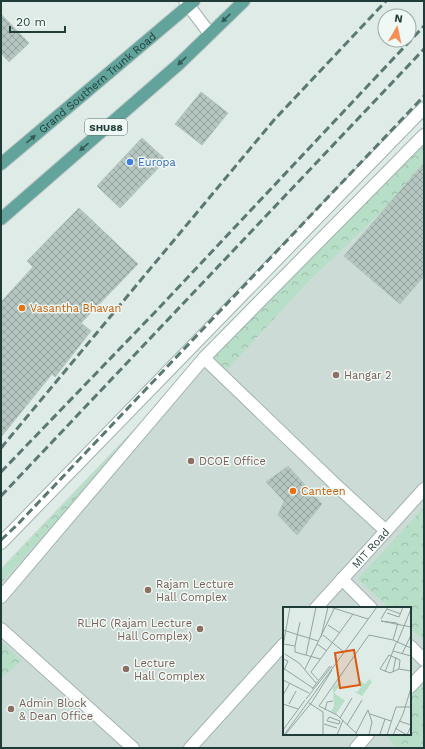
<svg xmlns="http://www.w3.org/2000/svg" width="425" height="749" font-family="'Work Sans',sans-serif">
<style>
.built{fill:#cddbd7;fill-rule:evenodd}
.forest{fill:url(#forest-crowns)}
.building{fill:url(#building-cross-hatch);stroke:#b2c5bf}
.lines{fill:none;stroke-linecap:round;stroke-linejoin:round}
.minor-casing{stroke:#a2b3af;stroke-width:14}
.major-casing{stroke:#c0c8c7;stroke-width:14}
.minor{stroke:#fff;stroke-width:12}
.major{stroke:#62a39b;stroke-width:12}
.rail{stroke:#5a7874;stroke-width:3;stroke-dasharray:8 4;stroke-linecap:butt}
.oneway{fill:#335b56}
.shop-dot{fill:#3f7fe0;stroke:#f0f8f5;stroke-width:1.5}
.food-dot{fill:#e8710a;stroke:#f0f8f5;stroke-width:1.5}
.education-dot{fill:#8d6e63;stroke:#f0f8f5;stroke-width:1.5}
.labels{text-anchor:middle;stroke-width:3;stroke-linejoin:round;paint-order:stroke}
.shield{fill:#f0f8f5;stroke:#5e7471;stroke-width:1}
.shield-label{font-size:10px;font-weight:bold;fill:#1f3c38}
.street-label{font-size:11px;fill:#1f3c38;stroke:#f0f8f5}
.shop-label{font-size:11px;fill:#366cbe;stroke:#f0f8f5;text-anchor:start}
.food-label{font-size:11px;fill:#c56008;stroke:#f0f8f5;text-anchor:start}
.education-label{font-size:11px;fill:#785e54;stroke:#f0f8f5;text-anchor:start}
.inset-road{fill:none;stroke:#92a5a1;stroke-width:1}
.view{fill:#de580e;fill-opacity:0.15;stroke:#de580e;stroke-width:2}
.inset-edge{fill:none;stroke:#1f3c38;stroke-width:2}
</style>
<defs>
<pattern id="forest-crowns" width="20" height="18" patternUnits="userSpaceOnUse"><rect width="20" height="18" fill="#b7dec6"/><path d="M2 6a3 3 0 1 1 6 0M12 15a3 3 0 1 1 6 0" fill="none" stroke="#9dbfab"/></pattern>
<pattern id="building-cross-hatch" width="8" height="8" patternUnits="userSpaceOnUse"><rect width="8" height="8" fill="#b5c6c1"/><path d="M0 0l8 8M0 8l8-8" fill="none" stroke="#93a29e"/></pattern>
</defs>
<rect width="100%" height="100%" fill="#dfebe7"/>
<path class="built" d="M 424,126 L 424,748 L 1,748 L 1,568 ZM 284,608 L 410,608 L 410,734 L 284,734 Z"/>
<g class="forest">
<path d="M 424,145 L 424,171 L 308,282 L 225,372 L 212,357 Z"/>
<path d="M 197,364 L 198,364 L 1,583 L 1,570 Z"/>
<path d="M 424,507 L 424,641 L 410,628 L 410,608 L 389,608 L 358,579 Z"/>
<path d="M 1,641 L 22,661 L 1,678 Z"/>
<path d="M 424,682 L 424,748 L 397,748 L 385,734 L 410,734 L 410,697 Z"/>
</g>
<g class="building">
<path d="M 1,14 L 29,43 L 9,62 L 1,53 Z"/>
<path d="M 201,92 L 228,113 L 202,145 L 175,124 Z"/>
<path d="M 142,138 L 166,160 L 120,208 L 97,186 Z"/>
<path d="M 424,163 L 424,276 L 400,304 L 344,256 Z"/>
<path d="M 79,208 L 138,264 L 81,323 L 91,331 L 55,377 L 52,374 L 1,437 L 1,302 L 33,267 L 27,261 Z"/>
<path d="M 288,466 L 322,504 L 297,535 L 278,515 L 284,501 L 266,482 Z"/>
</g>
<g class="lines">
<g class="minor-casing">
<g id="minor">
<path d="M 185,1 L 210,34"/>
<path d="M 386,531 L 337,486 L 204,358 L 424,135"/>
<path d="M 1,543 L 424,108"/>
<path d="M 342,579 L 371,608"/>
<path d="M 1,597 L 204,358"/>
<path id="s1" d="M 316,608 L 424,489"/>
<path d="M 1,629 L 133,748"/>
<path d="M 410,646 L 424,660"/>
<path d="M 410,687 L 424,672"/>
<path d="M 190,748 L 284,644"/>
<path d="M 356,748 L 368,734"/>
</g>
</g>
<g class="major-casing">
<g id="major">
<path id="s2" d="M 1,164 L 194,1"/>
<path d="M 1,219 L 179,64 L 244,1"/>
</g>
</g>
<use href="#minor" class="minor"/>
<use href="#major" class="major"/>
<g class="rail">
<path d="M 1,448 L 274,120 L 386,1"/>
<path d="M 1,472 L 158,309 L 424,26"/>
<path d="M 1,496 L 424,49"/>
<path d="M 1,540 L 18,524 L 424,96"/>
</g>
</g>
<defs><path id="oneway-solid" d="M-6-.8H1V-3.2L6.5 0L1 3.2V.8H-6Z"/></defs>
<g class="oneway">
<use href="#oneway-solid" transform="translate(226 18) rotate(136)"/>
<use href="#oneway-solid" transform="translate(182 61) rotate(137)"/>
<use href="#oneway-solid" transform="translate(31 139) rotate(-40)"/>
<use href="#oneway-solid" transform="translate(84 147) rotate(139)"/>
</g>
<circle class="shop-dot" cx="130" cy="162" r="4"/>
<g class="food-dot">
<circle cx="22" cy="308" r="4"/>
<circle cx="293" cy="491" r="4"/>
</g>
<g class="education-dot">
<circle cx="336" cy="375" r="4"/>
<circle cx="191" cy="461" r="4"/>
<circle cx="148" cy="590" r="4"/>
<circle cx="200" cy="629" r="4"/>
<circle cx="126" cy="669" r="4"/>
<circle cx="11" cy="709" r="4"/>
</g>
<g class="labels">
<rect class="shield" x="85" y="119" width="42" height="16" rx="3"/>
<g class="shield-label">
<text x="106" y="131">SHU88</text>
</g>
<g class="street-label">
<text dy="4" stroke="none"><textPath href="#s2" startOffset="126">Grand Southern Trunk Road</textPath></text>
<text dy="4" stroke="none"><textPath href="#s1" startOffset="81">MIT Road</textPath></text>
</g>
<g class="shop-label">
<text x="138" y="166">Europa</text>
</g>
<g class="food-label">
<text x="30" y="312">Vasantha Bhavan</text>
<text x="301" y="495">Canteen</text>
</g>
<g class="education-label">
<text x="344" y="379">Hangar 2</text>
<text x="199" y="465">DCOE Office</text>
<text x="156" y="588">Rajam Lecture<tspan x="156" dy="13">Hall Complex</tspan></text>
<text x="192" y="627" text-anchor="end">RLHC (Rajam Lecture<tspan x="192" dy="13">Hall Complex)</tspan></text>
<text x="134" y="667">Lecture<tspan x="134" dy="13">Hall Complex</tspan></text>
<text x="19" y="707">Admin Block<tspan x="19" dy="13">&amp; Dean Office</tspan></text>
</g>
</g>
<g transform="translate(283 607)">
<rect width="128" height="128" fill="#dfebe7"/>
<path d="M 64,61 L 51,81 L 56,75 L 58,77 L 51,86 L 58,91 L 52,100 L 58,91 L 62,93 L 53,107 L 48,104 L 51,99 L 50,81 ZM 86,72 L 89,75 L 79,89 L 70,84 L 74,85 L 78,80 L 75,77 L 77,74 L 82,77 Z" fill="#b7dec6"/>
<path class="inset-road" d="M 47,0 L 85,12M 104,2 L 118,7M 104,6 L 116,10 L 120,0M 98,12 L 105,0M 114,16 L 98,14 L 128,20M 45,18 L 57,26M 0,23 L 35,34M 40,28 L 61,45M 38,30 L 45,0M 110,33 L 115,16M 114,36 L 128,2M 1,37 L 12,39 L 17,15M 34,37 L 44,44M 0,39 L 7,0M 12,39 L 12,45 L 37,52M 110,44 L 128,49M 2,47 L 16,56 L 33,76M 119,47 L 128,28M 23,48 L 33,0M 0,52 L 5,54 L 0,65M 0,61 L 30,81M 22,62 L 51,2M 116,62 L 117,53 L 106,48 L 97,62 L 107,66 L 116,62 L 128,64M 102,65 L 113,36M 110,65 L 113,50M 0,73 L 26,86M 35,73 L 28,65 L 70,7M 29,82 L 47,59M 0,88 L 7,76M 23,92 L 49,59M 26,96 L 40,105 L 40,128M 0,97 L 15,102M 6,97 L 13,84M 42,103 L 44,95 L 50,94M 85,103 L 89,115 L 86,128M 87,107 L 102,112M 57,111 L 69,91M 44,114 L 46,110 L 57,114 L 56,117M 44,114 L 56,117M 116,114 L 128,118M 41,117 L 54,121M 64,118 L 79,93M 112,121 L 124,128 L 128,119M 0,123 L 22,93M 73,126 L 85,103M 97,127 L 102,112 L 108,114M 1,128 L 94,0M 2,128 L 29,95 L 49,63M 54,128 L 60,113M 75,128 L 54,108 L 36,99 L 86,28 L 110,33 L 128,41M 104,128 L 113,100 L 128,100M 110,128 L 120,107 L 128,81"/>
<path class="view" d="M 71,43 L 77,78 L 57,81 L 52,46 Z"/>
<rect width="128" height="128" class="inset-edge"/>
</g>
<rect width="425" height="749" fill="none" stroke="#1f3c38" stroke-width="4"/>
<g transform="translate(397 28) rotate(9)"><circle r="19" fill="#f0f8f5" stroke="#9cada9"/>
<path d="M0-3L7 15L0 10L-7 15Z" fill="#f88f50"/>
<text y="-6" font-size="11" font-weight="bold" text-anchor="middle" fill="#1f3c38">N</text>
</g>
<path d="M10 26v6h55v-6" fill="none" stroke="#1f3c38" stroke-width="2"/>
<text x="16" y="26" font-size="12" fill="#1f3c38" stroke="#f0f8f5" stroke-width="3" paint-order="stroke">20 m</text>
</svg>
